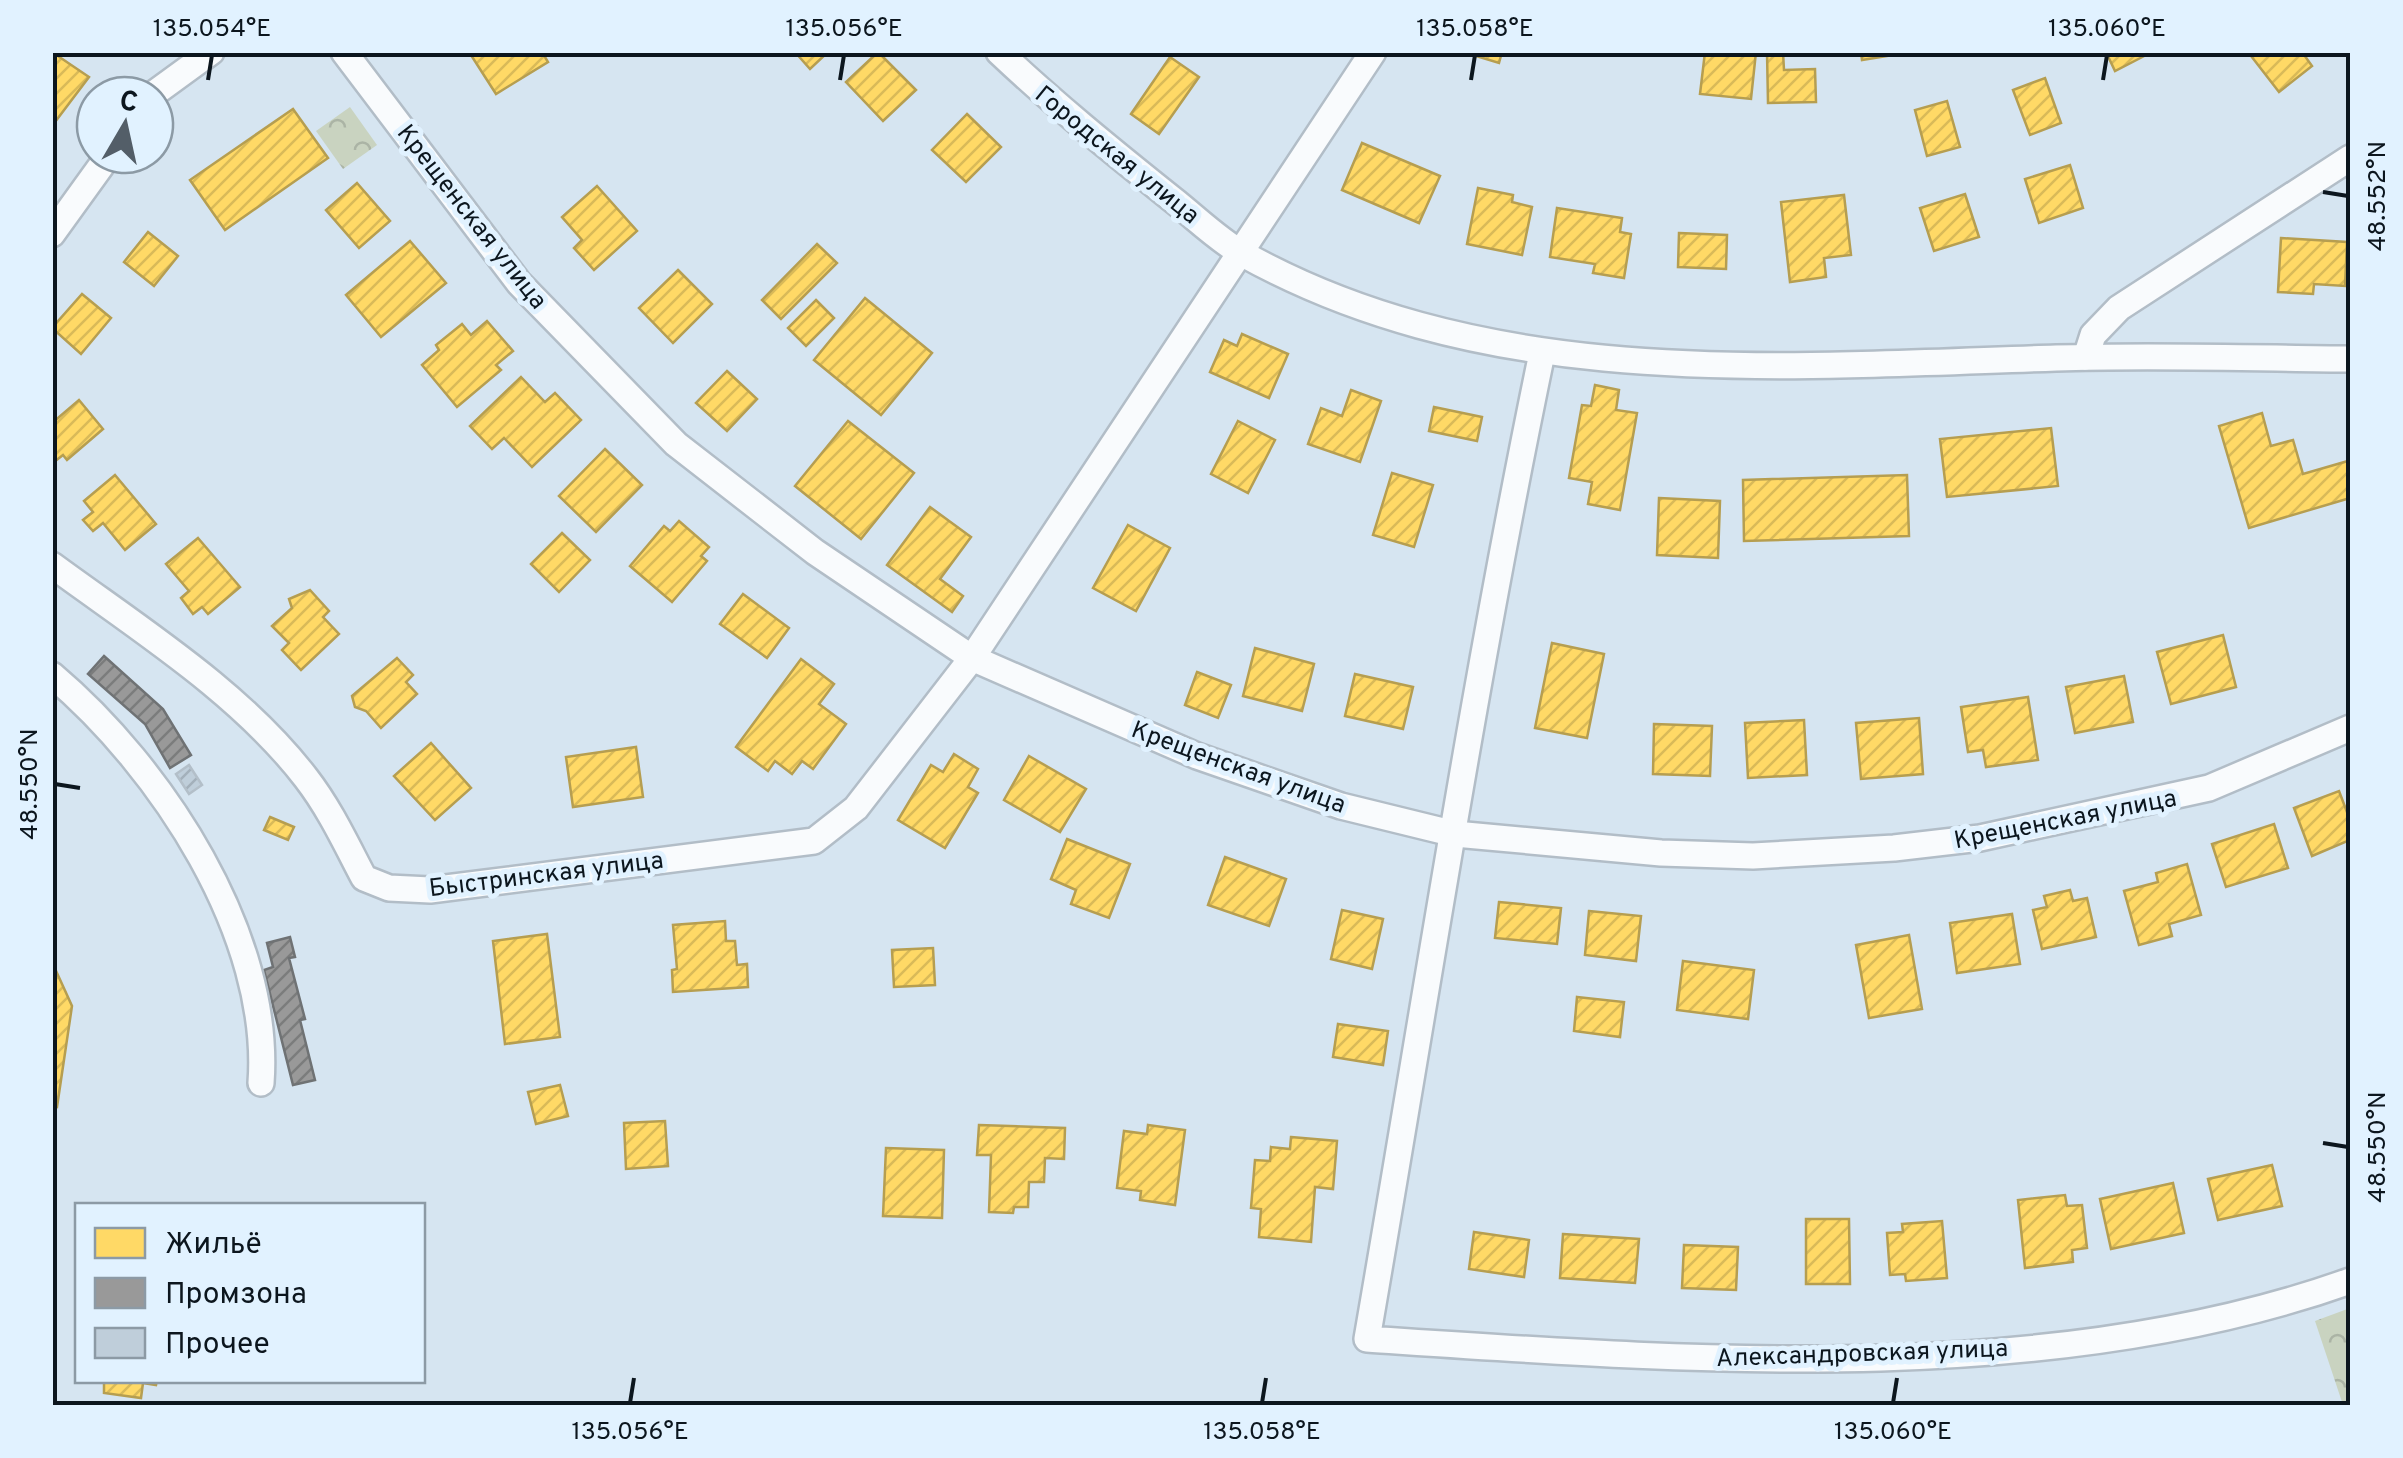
<svg xmlns="http://www.w3.org/2000/svg" width="2403" height="1458" font-family="Overpass,sans-serif">
<style>
.forest{fill:url(#forest-crowns)}
.homes{fill:url(#homes-hatch);stroke:#b69e50;stroke-width:2.5}
.industry{fill:url(#industry-hatch);stroke:#6f7274;stroke-width:2.5}
.building{fill:url(#building-hatch);stroke:#b3bfc9;stroke-width:2.5}
.lines{fill:none;stroke-linecap:round;stroke-linejoin:round}
.minor-casing{stroke:#b2bdc7;stroke-width:30}
.minor{stroke:#f9fbfd;stroke-width:25}
.ticks{fill:none;stroke:#0c161e;stroke-width:4}
.labels{text-anchor:middle;stroke-width:10;stroke-linejoin:round;paint-order:stroke}
.street-label{font-size:25px;fill:#0c161e;stroke:#e1f2ff}
.neatline{fill:none;stroke:#0c161e;stroke-width:4}
.ticks-label{font-size:25px;text-anchor:middle;fill:#0c161e}
</style>
<defs>
<pattern id="forest-crowns" width="20" height="18" patternUnits="userSpaceOnUse" patternTransform="scale(2.5)"><rect width="20" height="18" fill="#c9d3c0"/><path d="M2 6a3 3 0 1 1 6 0M12 15a3 3 0 1 1 6 0" fill="none" stroke="#abb4a5"/></pattern>
<pattern id="homes-hatch" width="6" height="6" patternUnits="userSpaceOnUse" patternTransform="scale(2.5)"><rect width="6" height="6" fill="#ffd966"/><path d="M-1 1l2-2M0 6l6-6M5 7l2-2" fill="none" stroke="#d9ba58"/></pattern>
<pattern id="industry-hatch" width="6" height="6" patternUnits="userSpaceOnUse" patternTransform="scale(2.5)"><rect width="6" height="6" fill="#999"/><path d="M-1 1l2-2M0 6l6-6M5 7l2-2" fill="none" stroke="#7b7c7c"/></pattern>
<pattern id="building-hatch" width="6" height="6" patternUnits="userSpaceOnUse" patternTransform="scale(2.5)"><rect width="6" height="6" fill="#bfceda"/><path d="M-1 1l2-2M0 6l6-6M5 7l2-2" fill="none" stroke="#a3b0bb"/></pattern>
</defs>
<rect width="100%" height="100%" fill="#d6e5f1"/>
<g class="forest">
<path d="M 350,107 L 377,145 L 343,169 L 316,131 Z"/>
<path d="M 2350,1308 L 2350,1405 L 2343,1405 L 2315,1321 Z"/>
</g>
<g class="homes">
<path d="M 52,52 L 89,77 L 52,126 Z"/>
<path d="M 469,52 L 542,52 L 548,62 L 496,94 Z"/>
<path d="M 795,52 L 828,52 L 810,69 Z"/>
<path d="M 878,52 L 916,90 L 883,121 L 846,82 Z"/>
<path d="M 1463,52 L 1502,52 L 1499,63 Z"/>
<path d="M 1705,52 L 1756,52 L 1751,99 L 1700,94 Z"/>
<path d="M 1767,52 L 1783,52 L 1784,70 L 1815,69 L 1816,102 L 1768,103 Z"/>
<path d="M 1861,52 L 1892,52 L 1893,55 L 1862,60 Z"/>
<path d="M 2106,52 L 2152,52 L 2115,71 Z"/>
<path d="M 2248,52 L 2302,52 L 2312,66 L 2279,92 Z"/>
<path d="M 1170,57 L 1199,77 L 1159,134 L 1131,114 Z"/>
<path d="M 2045,78 L 2061,123 L 2030,135 L 2013,90 Z"/>
<path d="M 1947,101 L 1960,147 L 1927,156 L 1915,110 Z"/>
<path d="M 293,109 L 328,158 L 225,230 L 190,180 Z"/>
<path d="M 967,114 L 1001,147 L 966,182 L 932,150 Z"/>
<path d="M 1362,143 L 1440,176 L 1419,223 L 1342,190 Z"/>
<path d="M 2070,165 L 2083,208 L 2039,223 L 2025,179 Z"/>
<path d="M 357,183 L 390,221 L 359,248 L 326,210 Z"/>
<path d="M 597,186 L 637,231 L 594,270 L 574,248 L 582,240 L 562,217 Z"/>
<path d="M 1478,188 L 1513,195 L 1512,202 L 1532,207 L 1522,255 L 1467,244 Z"/>
<path d="M 1965,194 L 1979,237 L 1934,251 L 1920,208 Z"/>
<path d="M 1844,195 L 1851,255 L 1824,258 L 1826,277 L 1790,282 L 1781,202 Z"/>
<path d="M 1557,208 L 1622,218 L 1620,232 L 1631,234 L 1624,278 L 1593,273 L 1595,264 L 1550,257 Z"/>
<path d="M 148,232 L 178,256 L 154,286 L 124,262 Z"/>
<path d="M 1679,233 L 1727,235 L 1726,269 L 1678,267 Z"/>
<path d="M 2281,238 L 2347,242 L 2345,286 L 2314,284 L 2313,294 L 2278,292 Z"/>
<path d="M 410,241 L 446,283 L 381,337 L 346,295 Z"/>
<path d="M 817,244 L 837,263 L 781,319 L 762,300 Z"/>
<path d="M 678,270 L 712,304 L 673,343 L 639,308 Z"/>
<path d="M 82,294 L 111,318 L 81,354 L 52,328 Z"/>
<path d="M 865,298 L 932,353 L 881,415 L 814,360 Z"/>
<path d="M 816,300 L 834,318 L 806,346 L 788,328 Z"/>
<path d="M 487,321 L 513,351 L 496,365 L 501,370 L 457,407 L 422,365 L 439,350 L 436,345 L 462,324 L 471,335 Z"/>
<path d="M 1242,334 L 1288,354 L 1269,398 L 1210,372 L 1224,340 L 1237,346 Z"/>
<path d="M 727,371 L 757,399 L 727,431 L 696,403 Z"/>
<path d="M 521,377 L 545,402 L 555,393 L 581,420 L 532,467 L 504,438 L 492,449 L 470,426 Z"/>
<path d="M 1595,385 L 1619,390 L 1616,410 L 1637,413 L 1620,510 L 1588,504 L 1592,482 L 1569,478 L 1582,405 L 1591,406 Z"/>
<path d="M 1351,390 L 1381,401 L 1360,462 L 1308,444 L 1321,408 L 1342,416 Z"/>
<path d="M 79,400 L 103,429 L 67,460 L 63,455 L 54,462 L 52,423 Z"/>
<path d="M 1434,407 L 1482,417 L 1477,441 L 1429,431 Z"/>
<path d="M 2262,413 L 2271,446 L 2293,440 L 2303,474 L 2348,461 L 2350,498 L 2249,528 L 2219,426 Z"/>
<path d="M 848,421 L 914,473 L 861,539 L 795,486 Z"/>
<path d="M 1238,421 L 1275,440 L 1248,493 L 1211,474 Z"/>
<path d="M 2051,428 L 2058,486 L 1947,497 L 1940,439 Z"/>
<path d="M 605,449 L 642,485 L 596,532 L 559,496 Z"/>
<path d="M 1392,473 L 1433,485 L 1414,547 L 1373,535 Z"/>
<path d="M 115,475 L 156,524 L 125,550 L 103,523 L 93,531 L 83,520 L 93,512 L 84,501 Z"/>
<path d="M 1907,475 L 1909,536 L 1744,541 L 1743,480 Z"/>
<path d="M 1659,498 L 1720,501 L 1718,558 L 1657,555 Z"/>
<path d="M 930,507 L 971,537 L 940,579 L 963,596 L 952,612 L 887,565 Z"/>
<path d="M 679,521 L 709,547 L 701,556 L 707,561 L 672,602 L 630,566 L 664,526 L 670,531 Z"/>
<path d="M 1128,525 L 1170,548 L 1136,611 L 1093,588 Z"/>
<path d="M 562,533 L 590,560 L 559,592 L 531,564 Z"/>
<path d="M 198,538 L 240,587 L 208,614 L 202,607 L 193,614 L 181,598 L 189,591 L 166,564 Z"/>
<path d="M 310,590 L 329,611 L 323,617 L 339,634 L 301,670 L 282,650 L 289,643 L 272,626 L 292,608 L 289,599 Z"/>
<path d="M 743,594 L 789,628 L 767,658 L 720,624 Z"/>
<path d="M 2223,635 L 2236,687 L 2171,704 L 2157,652 Z"/>
<path d="M 1552,643 L 1604,654 L 1587,738 L 1535,728 Z"/>
<path d="M 1255,648 L 1314,664 L 1302,711 L 1243,696 Z"/>
<path d="M 397,658 L 413,675 L 406,682 L 417,694 L 381,728 L 366,711 L 355,707 L 352,696 Z"/>
<path d="M 801,659 L 834,684 L 819,704 L 846,724 L 813,769 L 802,761 L 792,774 L 775,761 L 768,771 L 736,747 Z"/>
<path d="M 1197,672 L 1231,685 L 1218,718 L 1185,705 Z"/>
<path d="M 1355,674 L 1413,687 L 1403,729 L 1345,716 Z"/>
<path d="M 2124,676 L 2133,722 L 2075,733 L 2066,687 Z"/>
<path d="M 2028,697 L 2038,760 L 1986,767 L 1983,750 L 1968,752 L 1961,707 Z"/>
<path d="M 1919,718 L 1923,774 L 1861,779 L 1856,723 Z"/>
<path d="M 1804,720 L 1807,775 L 1748,778 L 1745,723 Z"/>
<path d="M 1654,724 L 1712,726 L 1710,776 L 1653,774 Z"/>
<path d="M 431,743 L 471,788 L 435,820 L 394,776 Z"/>
<path d="M 636,747 L 643,797 L 573,807 L 566,757 Z"/>
<path d="M 954,754 L 978,769 L 968,787 L 978,793 L 945,848 L 898,820 L 931,765 L 943,772 Z"/>
<path d="M 1029,756 L 1086,789 L 1060,832 L 1004,800 Z"/>
<path d="M 2339,791 L 2350,820 L 2350,840 L 2312,856 L 2294,808 Z"/>
<path d="M 270,817 L 294,827 L 288,840 L 264,830 Z"/>
<path d="M 2274,824 L 2288,868 L 2226,887 L 2212,844 Z"/>
<path d="M 1067,839 L 1130,864 L 1109,918 L 1071,904 L 1076,890 L 1051,879 Z"/>
<path d="M 1225,857 L 1286,879 L 1269,926 L 1208,905 Z"/>
<path d="M 2187,864 L 2201,915 L 2169,924 L 2172,936 L 2139,945 L 2124,891 L 2158,882 L 2156,873 Z"/>
<path d="M 2070,890 L 2073,901 L 2087,898 L 2096,937 L 2042,949 L 2033,910 L 2047,907 L 2044,896 Z"/>
<path d="M 1499,902 L 1561,908 L 1557,944 L 1495,938 Z"/>
<path d="M 1342,910 L 1383,919 L 1372,969 L 1331,959 Z"/>
<path d="M 1589,911 L 1641,916 L 1636,961 L 1585,955 Z"/>
<path d="M 2012,914 L 2020,964 L 1957,973 L 1950,923 Z"/>
<path d="M 725,921 L 726,941 L 735,941 L 737,965 L 747,964 L 748,987 L 673,992 L 672,970 L 677,969 L 673,925 Z"/>
<path d="M 547,934 L 560,1037 L 505,1044 L 493,941 Z"/>
<path d="M 1909,935 L 1922,1009 L 1869,1018 L 1856,945 Z"/>
<path d="M 933,948 L 935,985 L 894,987 L 892,950 Z"/>
<path d="M 1683,961 L 1754,970 L 1748,1019 L 1677,1010 Z"/>
<path d="M 52,962 L 72,1006 L 57,1107 L 52,1106 Z"/>
<path d="M 1577,997 L 1624,1002 L 1620,1037 L 1574,1031 Z"/>
<path d="M 1338,1024 L 1388,1031 L 1383,1065 L 1333,1057 Z"/>
<path d="M 560,1085 L 568,1116 L 536,1124 L 528,1092 Z"/>
<path d="M 665,1121 L 668,1166 L 626,1169 L 624,1123 Z"/>
<path d="M 979,1125 L 1065,1128 L 1064,1159 L 1045,1158 L 1044,1182 L 1029,1182 L 1028,1207 L 1014,1207 L 1013,1213 L 989,1212 L 991,1155 L 977,1155 Z"/>
<path d="M 1148,1125 L 1185,1130 L 1175,1205 L 1140,1200 L 1141,1191 L 1117,1188 L 1124,1131 L 1147,1134 Z"/>
<path d="M 1291,1137 L 1337,1141 L 1333,1189 L 1315,1187 L 1311,1242 L 1259,1237 L 1261,1209 L 1251,1208 L 1255,1160 L 1270,1161 L 1271,1147 L 1290,1149 Z"/>
<path d="M 886,1148 L 944,1150 L 942,1218 L 883,1216 Z"/>
<path d="M 2272,1165 L 2282,1206 L 2218,1220 L 2208,1179 Z"/>
<path d="M 2173,1183 L 2184,1233 L 2111,1249 L 2100,1199 Z"/>
<path d="M 2065,1195 L 2067,1206 L 2082,1205 L 2087,1248 L 2072,1250 L 2073,1262 L 2025,1268 L 2018,1200 Z"/>
<path d="M 1806,1219 L 1849,1219 L 1850,1284 L 1806,1284 Z"/>
<path d="M 1942,1221 L 1947,1278 L 1906,1281 L 1905,1274 L 1890,1275 L 1887,1233 L 1903,1232 L 1902,1224 Z"/>
<path d="M 1474,1232 L 1529,1240 L 1524,1277 L 1469,1269 Z"/>
<path d="M 1563,1234 L 1639,1239 L 1635,1283 L 1560,1278 Z"/>
<path d="M 1684,1245 L 1738,1247 L 1736,1290 L 1682,1288 Z"/>
<path d="M 104,1380 L 157,1380 L 156,1385 L 143,1383 L 141,1398 L 104,1393 Z"/>
</g>
<g class="industry">
<path d="M 104,656 L 163,709 L 191,755 L 170,768 L 145,724 L 88,674 Z"/>
<path d="M 290,937 L 295,957 L 289,958 L 305,1019 L 300,1020 L 315,1080 L 293,1085 L 264,970 L 273,967 L 267,943 Z"/>
</g>
<path class="building" d="M 189,765 L 202,785 L 189,794 L 176,774 Z"/>
<g class="lines">
<g class="minor-casing">
<g id="minor">
<path d="M 344,52 L 519,283 L 676,444 L 815,552 L 972,658 L 1197,756 L 1341,806 L 1455,834 L 1661,853 L 1753,856 L 1894,848 L 1980,838 L 2209,788 L 2350,728"/>
<path d="M 999,52 C 1054,104 1112,151 1172,199 C 1195,217 1218,240 1243,254 C 1491,392 1783,367 2056,358 C 2154,355 2252,358 2350,359"/>
<path d="M 152,95 L 211,52"/>
<path d="M 52,234 L 109,155"/>
<path d="M 1542,353 C 1474,680 1424,1010 1367,1339 C 1683,1360 2047,1389 2350,1281"/>
<path d="M 2086,357 L 2093,335 L 2119,308 L 2350,158"/>
<path d="M 52,565 C 139,629 240,692 306,778 C 330,809 346,844 364,878 L 389,888 L 430,890 L 814,841 L 856,808 L 972,658 L 1373,52"/>
<path d="M 52,675 C 161,767 272,935 261,1083"/>
</g>
</g>
<use href="#minor" class="minor"/>
</g>
<path class="ticks" d="M 208,80 L 212,55M 840,80 L 844,55M 1471,80 L 1475,55M 2103,80 L 2107,55M 2323,192 L 2348,196M 55,784 L 80,788M 2323,1143 L 2348,1147M 630,1403 L 634,1378M 1262,1403 L 1266,1378M 1893,1403 L 1897,1378"/>
<g class="labels">
<g class="street-label">
<text transform="translate(1118 154) rotate(39)" y="9">Городская улица</text>
<text transform="translate(473 216) rotate(52)" y="9">Крещенская улица</text>
<text transform="translate(1239 766) rotate(20)" y="9">Крещенская улица</text>
<text transform="translate(2065 818) rotate(-11)" y="9">Крещенская улица</text>
<text transform="translate(546 873) rotate(-7)" y="9">Быстринская улица</text>
<text transform="translate(1862 1352) rotate(-2)" y="9">Александровская улица</text>
</g>
</g>
<rect width="2403" height="1458" fill="none" stroke="#e1f2ff" stroke-width="110"/>
<rect x="75" y="1203" width="350" height="180" fill="#e1f2ff" stroke="#8c9aa5" stroke-width="2.5"/>
<rect x="95" y="1228" width="50" height="30" fill="#ffd966" stroke="#8c9aa5" stroke-width="2.5"/>
<text x="165" y="1253" font-size="30" fill="#0c161e">Жильё</text>
<rect x="95" y="1278" width="50" height="30" fill="#999999" stroke="#8c9aa5" stroke-width="2.5"/>
<text x="165" y="1303" font-size="30" fill="#0c161e">Промзона</text>
<rect x="95" y="1328" width="50" height="30" fill="#bfceda" stroke="#8c9aa5" stroke-width="2.5"/>
<text x="165" y="1353" font-size="30" fill="#0c161e">Прочее</text>
<g transform="translate(125 125) rotate(9)"><circle r="48" fill="#e1f2ff" stroke="#8c9aa5" stroke-width="2.5"/>
<path d="M0-8L18 38L0 25L-18 38Z" fill="#535e68"/>
<text y="-15" font-size="28" font-weight="bold" text-anchor="middle" fill="#0c161e">С</text>
</g>
<rect x="55" y="55" width="2293" height="1348" class="neatline"/>
<g class="ticks-label">
<text x="212" y="36">135.054°E</text>
<text x="844" y="36">135.056°E</text>
<text x="1475" y="36">135.058°E</text>
<text x="2107" y="36">135.060°E</text>
<text transform="translate(2376 196) rotate(-90)" y="9">48.552°N</text>
<text transform="translate(28 784) rotate(-90)" y="9">48.550°N</text>
<text transform="translate(2376 1147) rotate(-90)" y="9">48.550°N</text>
<text x="630" y="1439">135.056°E</text>
<text x="1262" y="1439">135.058°E</text>
<text x="1893" y="1439">135.060°E</text>
</g>
</svg>
